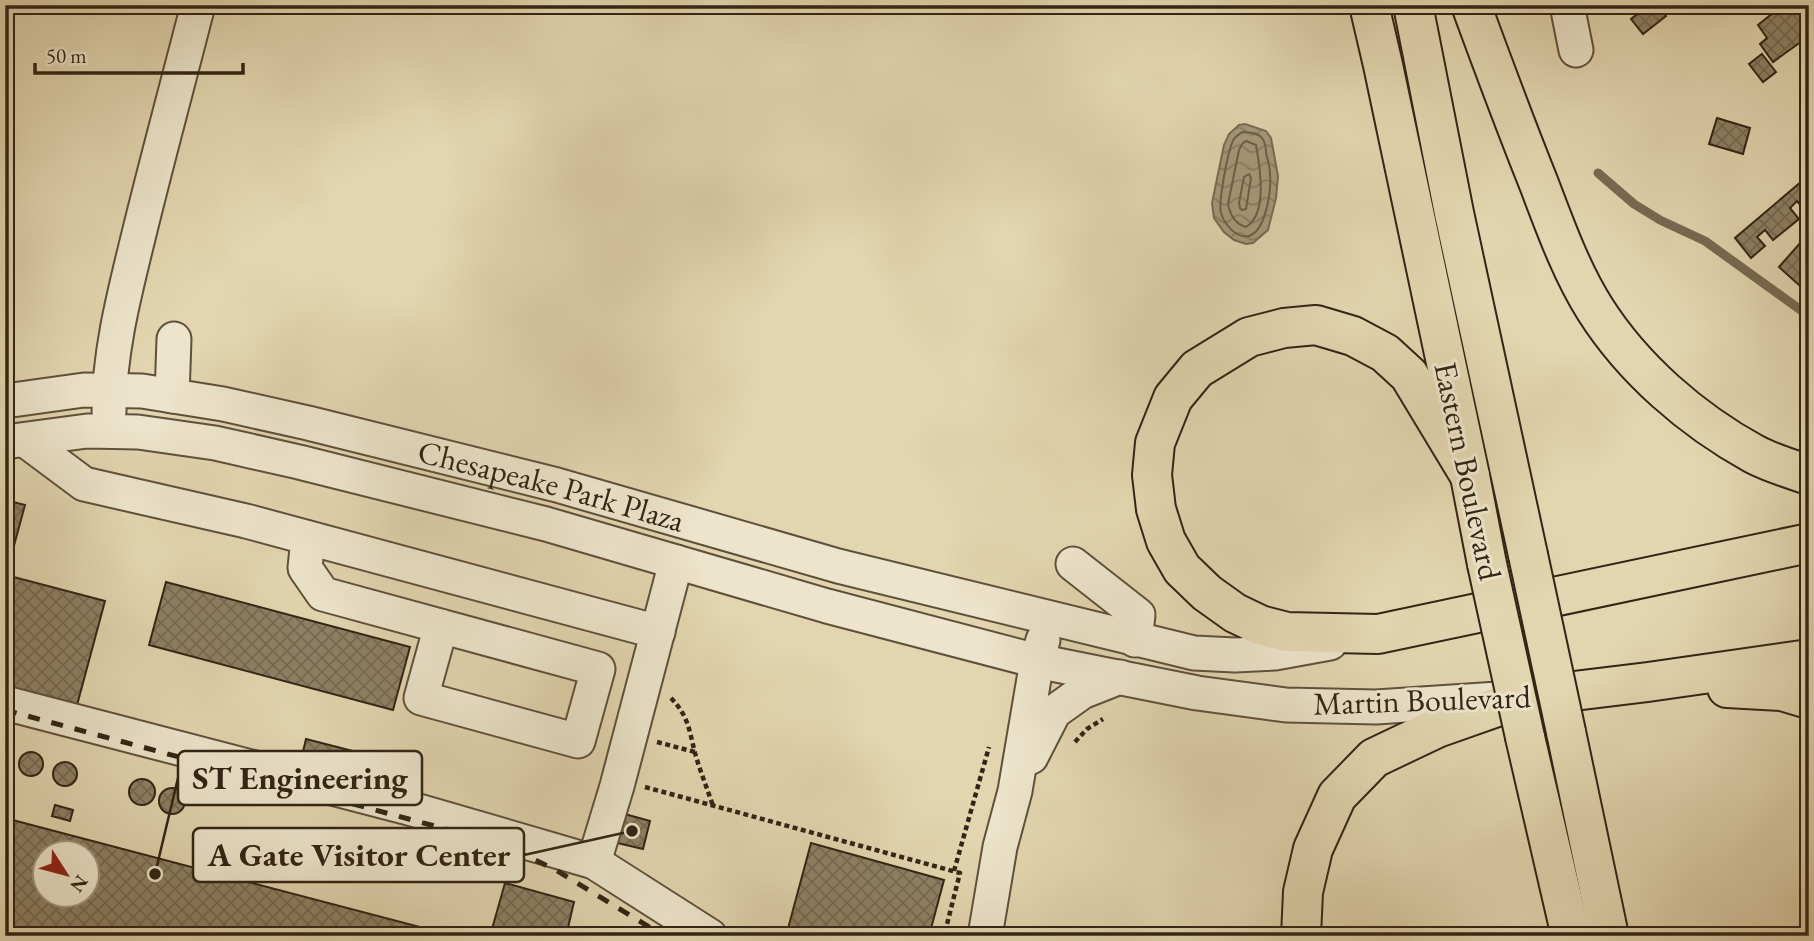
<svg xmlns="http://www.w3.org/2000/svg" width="1814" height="941" font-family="'EB Garamond',serif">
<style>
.water{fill:url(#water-waves);stroke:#786a52;stroke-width:2}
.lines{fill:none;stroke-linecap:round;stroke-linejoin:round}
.shore{stroke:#6c5e48;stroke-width:2}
.stream{stroke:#786a52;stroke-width:9}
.building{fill:url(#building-cross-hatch);stroke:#332415;stroke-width:2;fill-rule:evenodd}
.minor-casing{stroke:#5f503c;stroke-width:37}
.major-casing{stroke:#332415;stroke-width:42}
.path{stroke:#332415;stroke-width:4.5;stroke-dasharray:5 3.5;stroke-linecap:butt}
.minor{stroke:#ece4cb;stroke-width:33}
.major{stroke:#e2d5af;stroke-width:38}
.rail{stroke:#332415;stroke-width:5;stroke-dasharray:12 12;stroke-linecap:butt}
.major-bridge-casing{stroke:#332415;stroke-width:42;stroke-linecap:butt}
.major-bridge{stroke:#e2d5af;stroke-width:38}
.labels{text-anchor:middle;stroke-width:6;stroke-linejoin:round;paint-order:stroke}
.street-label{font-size:32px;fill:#332415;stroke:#ece4cb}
.leader{fill:none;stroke:#332415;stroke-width:2.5}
.callout-dot{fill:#332415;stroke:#ece4cb;stroke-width:2.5}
.callout{fill:#ece4cb;stroke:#332415;stroke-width:2.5}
.callout-label{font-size:33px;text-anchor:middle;font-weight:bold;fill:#332415}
</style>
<defs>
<pattern id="water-waves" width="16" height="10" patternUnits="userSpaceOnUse" patternTransform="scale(1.75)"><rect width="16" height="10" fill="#a6997b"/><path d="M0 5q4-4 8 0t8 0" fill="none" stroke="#887d64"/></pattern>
<pattern id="building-cross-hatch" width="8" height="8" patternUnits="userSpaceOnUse" patternTransform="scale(1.75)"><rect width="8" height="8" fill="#8e8065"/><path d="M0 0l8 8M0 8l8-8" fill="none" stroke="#756952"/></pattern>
</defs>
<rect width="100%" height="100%" fill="#e2d5af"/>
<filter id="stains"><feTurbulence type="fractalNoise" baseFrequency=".00286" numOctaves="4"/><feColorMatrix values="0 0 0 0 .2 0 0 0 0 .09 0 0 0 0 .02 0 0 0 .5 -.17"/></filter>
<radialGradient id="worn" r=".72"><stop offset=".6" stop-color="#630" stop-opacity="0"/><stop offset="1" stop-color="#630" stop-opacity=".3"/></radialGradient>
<path class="water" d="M 1245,124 L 1266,131 L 1271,138 L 1278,176 L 1276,198 L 1268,230 L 1253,243 L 1246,244 L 1234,240 L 1224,232 L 1214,218 L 1212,203 L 1224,145 L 1229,134 L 1239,125 Z"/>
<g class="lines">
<g class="shore">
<path d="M 1242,132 C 1248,132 1258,133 1262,138 C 1265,142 1266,148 1266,153 C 1268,160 1270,167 1270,175 C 1272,191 1264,249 1237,234 C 1230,230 1223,221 1221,213 C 1218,204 1228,148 1234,139 C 1235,137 1240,134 1242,132 Z"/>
<path d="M 1246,141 L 1256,145 C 1260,167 1268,214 1246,227 C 1235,224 1230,214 1228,204 L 1239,150 L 1242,144 Z"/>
<path d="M 1249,174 L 1251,178 L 1246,209 L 1242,210 L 1240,208 L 1239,203 L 1244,177 Z"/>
</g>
<path class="stream" d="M 1598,173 L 1634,204 L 1660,220 L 1705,241 L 1809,316"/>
</g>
<g class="building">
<path d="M 1649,5 L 1658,5 L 1666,16 L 1643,34 L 1631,19 Z"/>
<path d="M 1783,5 L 1807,5 L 1809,8 L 1809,36 L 1773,62 L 1760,44 L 1767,38 L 1758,25 Z"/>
<path d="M 1762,54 L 1776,72 L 1763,82 L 1749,64 Z"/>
<path d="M 1717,118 L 1750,128 L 1743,154 L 1709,144 Z"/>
<path d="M 1809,172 L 1809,210 L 1806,212 L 1797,201 L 1790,208 L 1799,219 L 1773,240 L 1765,230 L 1757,237 L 1765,246 L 1751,258 L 1735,238 L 1802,181 L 1801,179 Z"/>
<path d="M 1801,242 L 1809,250 L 1809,294 L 1779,267 Z"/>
<path d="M 5,500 L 25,505 L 6,575 L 105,601 L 73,720 L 5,702 Z"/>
<path d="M 166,582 L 410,647 L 393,710 L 149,645 Z"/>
<path d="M 306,739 L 380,758 L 370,795 L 297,777 Z"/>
<circle cx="31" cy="764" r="12"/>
<circle cx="65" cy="774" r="12"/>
<circle cx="142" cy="792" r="13"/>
<circle cx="172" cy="801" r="13"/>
<path d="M 55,805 L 73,810 L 70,821 L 52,816 Z"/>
<path d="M 621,813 L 650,821 L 643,849 L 613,842 Z"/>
<path d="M 5,818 L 454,936 L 5,936 ZM 46,853 L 88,853 L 88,895 L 46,895 Z"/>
<path d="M 811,843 L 944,880 L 929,936 L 786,936 Z"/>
<path d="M 505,883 L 574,902 L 566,936 L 516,936 L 492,929 Z"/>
</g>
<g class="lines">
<g class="minor-casing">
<g id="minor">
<path d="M 1567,5 L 1576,50"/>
<path d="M 172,396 L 174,339"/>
<path id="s1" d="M 5,401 L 84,390 L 142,391 L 223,404 L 308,423 L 557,485 L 838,566 L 1194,653 L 1235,655 L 1275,653 L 1330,643"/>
<path d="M 109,412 C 109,353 124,295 138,238 C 157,160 178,83 198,5"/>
<path d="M 25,440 L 84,484 L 246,521 L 658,632"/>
<path d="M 5,442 L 87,431 L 138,432 L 215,443 L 299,462 L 546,524 L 827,606 L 1037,661 L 1197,693 L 1286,705 L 1376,707 L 1498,699"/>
<path d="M 308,538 L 305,568 L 323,594 L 598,669 L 578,741 L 421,698 L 441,626"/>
<path d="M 1073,564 L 1138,615 L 1135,640"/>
<path d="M 5,703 L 405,807 L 594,862 L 710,936"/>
<path d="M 1031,757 L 1054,712 L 1082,692 L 1120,677"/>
<path d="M 594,862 L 617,786 L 676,562"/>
<path d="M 985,936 L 1000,847 L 1015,791 L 1037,661 L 1043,640"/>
</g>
</g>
<g class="major-casing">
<g id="major">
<path d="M 1369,5 L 1383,65 L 1470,476 L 1487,564"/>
<path d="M 1413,5 L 1454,213 L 1528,555"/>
<path d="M 1471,5 C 1493,65 1515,124 1539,184 C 1555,226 1571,271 1595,309 C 1633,369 1692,420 1754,454 C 1771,463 1791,469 1809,475"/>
<path d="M 1470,476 L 1409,375 L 1385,353 L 1353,336 L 1316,325 L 1284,328 L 1249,337 L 1197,369 L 1173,398 L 1155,443 L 1152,475 L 1156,509 L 1166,541 L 1182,569 L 1207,593 L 1235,613 L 1260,625 L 1287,632 L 1378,634 L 1809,543"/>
<path d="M 1727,688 L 1782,691 L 1809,699"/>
<path d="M 1566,732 L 1609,936"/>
<path d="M 1525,737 L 1571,936"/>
<path d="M 1301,936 L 1303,892 L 1313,849 L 1337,796 L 1374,758 L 1437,728 L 1525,697 L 1648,682 L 1809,659"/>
</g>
</g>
<g class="path">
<path d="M 671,698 C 689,717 689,730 695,753 C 700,771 707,788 713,806"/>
<path d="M 657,742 L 695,752"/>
<path d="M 1075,742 L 1087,729 L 1103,719"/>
<path d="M 645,787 L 960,873 L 944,936"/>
<path d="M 954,871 L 989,747"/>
</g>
<use href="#minor" class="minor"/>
<use href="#major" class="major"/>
<path class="rail" d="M 5,710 L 468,835 L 514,850 L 554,869 L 664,936"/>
<g class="major-bridge-casing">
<g id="major-bridge">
<path d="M 1528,555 L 1566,732"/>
<path d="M 1487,564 L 1525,737"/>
</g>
</g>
<use href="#major-bridge" class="major-bridge"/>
</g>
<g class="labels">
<g class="street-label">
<text transform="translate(1468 471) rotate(78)" y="11">Eastern Boulevard</text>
<text dy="11" stroke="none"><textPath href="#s1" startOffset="558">Chesapeake Park Plaza</textPath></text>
<text transform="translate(1422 700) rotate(-2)" y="11">Martin Boulevard</text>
</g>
</g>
<path class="leader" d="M155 874L178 778M632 831L524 855"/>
<g class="callout-dot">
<circle cx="155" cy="874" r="7"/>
<circle cx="632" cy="831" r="7"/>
</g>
<g class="callout">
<rect x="178" y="751" width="244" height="54" rx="7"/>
<rect x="193" y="828" width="331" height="54" rx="7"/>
</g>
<g class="callout-label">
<text x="300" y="789">ST Engineering</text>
<text x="359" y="866">A Gate Visitor Center</text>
</g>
<rect width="1814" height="941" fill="none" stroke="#e2d5af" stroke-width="28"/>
<rect x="7" y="7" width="1800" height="927" fill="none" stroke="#332415" stroke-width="3.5"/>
<rect x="14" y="14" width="1786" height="913" fill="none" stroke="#332415" stroke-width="2"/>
<g transform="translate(66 874) rotate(126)"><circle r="33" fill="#ece4cb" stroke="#a29782" stroke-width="2"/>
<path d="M0-5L12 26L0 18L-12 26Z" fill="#8f2418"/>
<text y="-10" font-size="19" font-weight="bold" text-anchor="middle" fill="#332415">N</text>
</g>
<path d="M35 63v10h208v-10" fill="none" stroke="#332415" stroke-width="3.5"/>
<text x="46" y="63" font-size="21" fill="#332415" stroke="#ece4cb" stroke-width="5" paint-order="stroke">50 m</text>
<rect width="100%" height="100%" filter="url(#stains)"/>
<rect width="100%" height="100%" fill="url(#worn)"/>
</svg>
